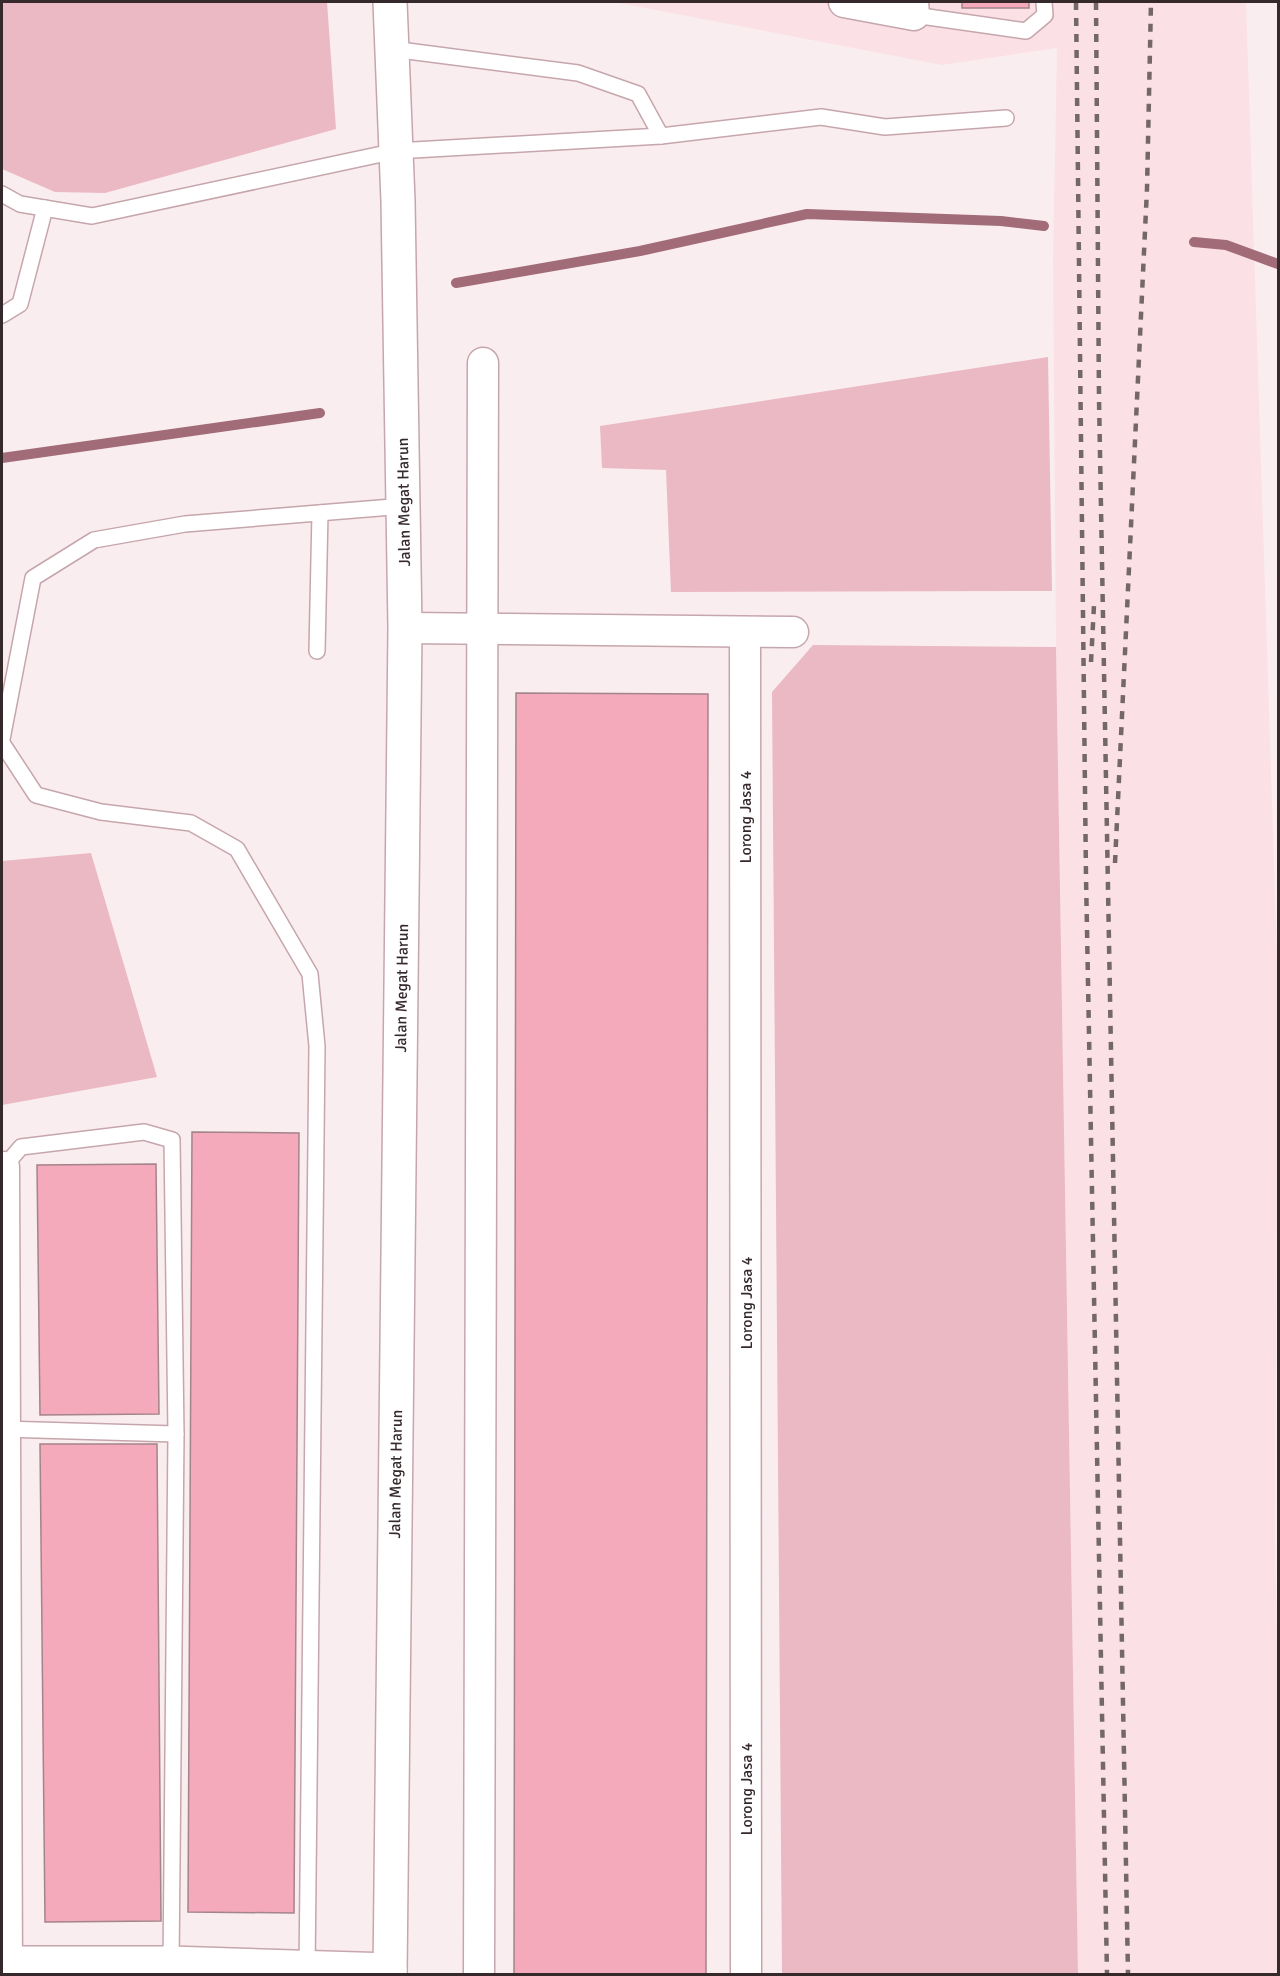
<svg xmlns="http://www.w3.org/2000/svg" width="1280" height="1976" font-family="Signika,sans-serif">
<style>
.built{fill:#fbe1e6}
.green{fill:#ebb9c3}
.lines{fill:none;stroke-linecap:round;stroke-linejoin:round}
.stream{stroke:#a16b78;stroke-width:10}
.building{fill:#f4aaba;stroke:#a3848a;stroke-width:1.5}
.service-casing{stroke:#c6a6ad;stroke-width:18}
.minor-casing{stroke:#c6a6ad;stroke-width:33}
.tertiary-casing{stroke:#c6a6ad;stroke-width:36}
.service{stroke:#fff;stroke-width:15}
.minor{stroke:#fff;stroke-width:30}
.tertiary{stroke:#fff;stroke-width:33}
.rail{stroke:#74676a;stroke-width:4.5;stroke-dasharray:8 8;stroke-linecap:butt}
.labels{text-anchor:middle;stroke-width:4.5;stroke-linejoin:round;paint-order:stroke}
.street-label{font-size:16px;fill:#36292c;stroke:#fefefe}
</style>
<rect width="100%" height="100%" fill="#faedef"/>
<path class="built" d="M 614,2 L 1246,2 L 1278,987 L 1275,1538 L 1278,1692 L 1278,1974 L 1078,1974 L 1056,647 L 1053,258 L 1057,48 L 942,65 Z"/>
<g class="green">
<path d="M 2,2 L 327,2 L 336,129 L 105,193 L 55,192 L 2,169 Z"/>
<path d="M 1048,357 L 1052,591 L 671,592 L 666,470 L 602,468 L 600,426 Z"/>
<path d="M 813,645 L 1056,647 L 1078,1974 L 782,1974 L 772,692 Z"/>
<path d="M 91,853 L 157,1077 L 2,1105 L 2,861 Z"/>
</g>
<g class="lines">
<g class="stream">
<path d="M 1194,242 L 1226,245 L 1278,264"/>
<path d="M 456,283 L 640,251 L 807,214 L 1001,221 L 1044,226"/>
<path d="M 2,458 L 320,413"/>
</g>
</g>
<g class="building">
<rect x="962" y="2" width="67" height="6"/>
<path d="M 516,693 L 708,694 L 706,1974 L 514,1974 Z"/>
<path d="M 192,1132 L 299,1133 L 294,1913 L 188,1912 Z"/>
<path d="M 156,1164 L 159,1414 L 40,1415 L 37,1165 Z"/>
<path d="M 40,1444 L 157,1444 L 161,1921 L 45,1922 Z"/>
</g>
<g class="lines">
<g class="service-casing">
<g id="service">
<path d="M 914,15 L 1026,31 L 1045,15 L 1044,2"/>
<path d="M 392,49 L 578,73 L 638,94 L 661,136"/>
<path d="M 2,194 L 20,204 L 92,216 L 396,151 L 661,136 L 821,117 L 885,127 L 1006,118"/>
<path d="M 2,315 L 20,304 L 45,208"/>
<path d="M 317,651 L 320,513"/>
<path d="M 2,739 L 33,578 L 94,540 L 185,524 L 404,506"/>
<path d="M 2,743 L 36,795 L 101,812 L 191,823 L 237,849 L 310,974 L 317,1046 L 307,1971"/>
<path d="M 4,1167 L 21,1147 L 144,1132 L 172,1140 L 176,1434 L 171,1966"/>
<path d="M 2,1429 L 176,1434"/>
</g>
</g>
<g class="minor-casing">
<g id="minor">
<path d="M 844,2 L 914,15 L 913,2"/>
<path d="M 405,628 L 793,632"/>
<path d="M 745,632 L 746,1974"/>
<path d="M 4,1167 L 7,1974"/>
<path d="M 479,1974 L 483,363"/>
</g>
</g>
<g class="tertiary-casing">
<g id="tertiary">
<path d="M 2,1963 L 171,1963 L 390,1970"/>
<path d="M 390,1974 L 405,628 L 398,201 L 390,2"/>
</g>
</g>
<use href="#service" class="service"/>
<use href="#minor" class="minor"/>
<use href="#tertiary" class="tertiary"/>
<g class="rail">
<path d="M 1076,2 L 1086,877 L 1107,1974"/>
<path d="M 1096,2 L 1099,399 L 1128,1974"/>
<path d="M 1091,662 L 1094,605"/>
<path d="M 1115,863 L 1147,189 L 1151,2"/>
</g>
</g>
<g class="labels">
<g class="street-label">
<text transform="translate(403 502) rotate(-91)" y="6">Jalan Megat Harun</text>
<text transform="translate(745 817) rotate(-90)" y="6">Lorong Jasa 4</text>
<text transform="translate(401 988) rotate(-89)" y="6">Jalan Megat Harun</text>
<text transform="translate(746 1303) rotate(-90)" y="6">Lorong Jasa 4</text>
<text transform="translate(395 1474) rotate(-89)" y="6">Jalan Megat Harun</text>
<text transform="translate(746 1789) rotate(-90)" y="6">Lorong Jasa 4</text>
</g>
</g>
<rect width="1280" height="1976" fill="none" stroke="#36292c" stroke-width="6"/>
</svg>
